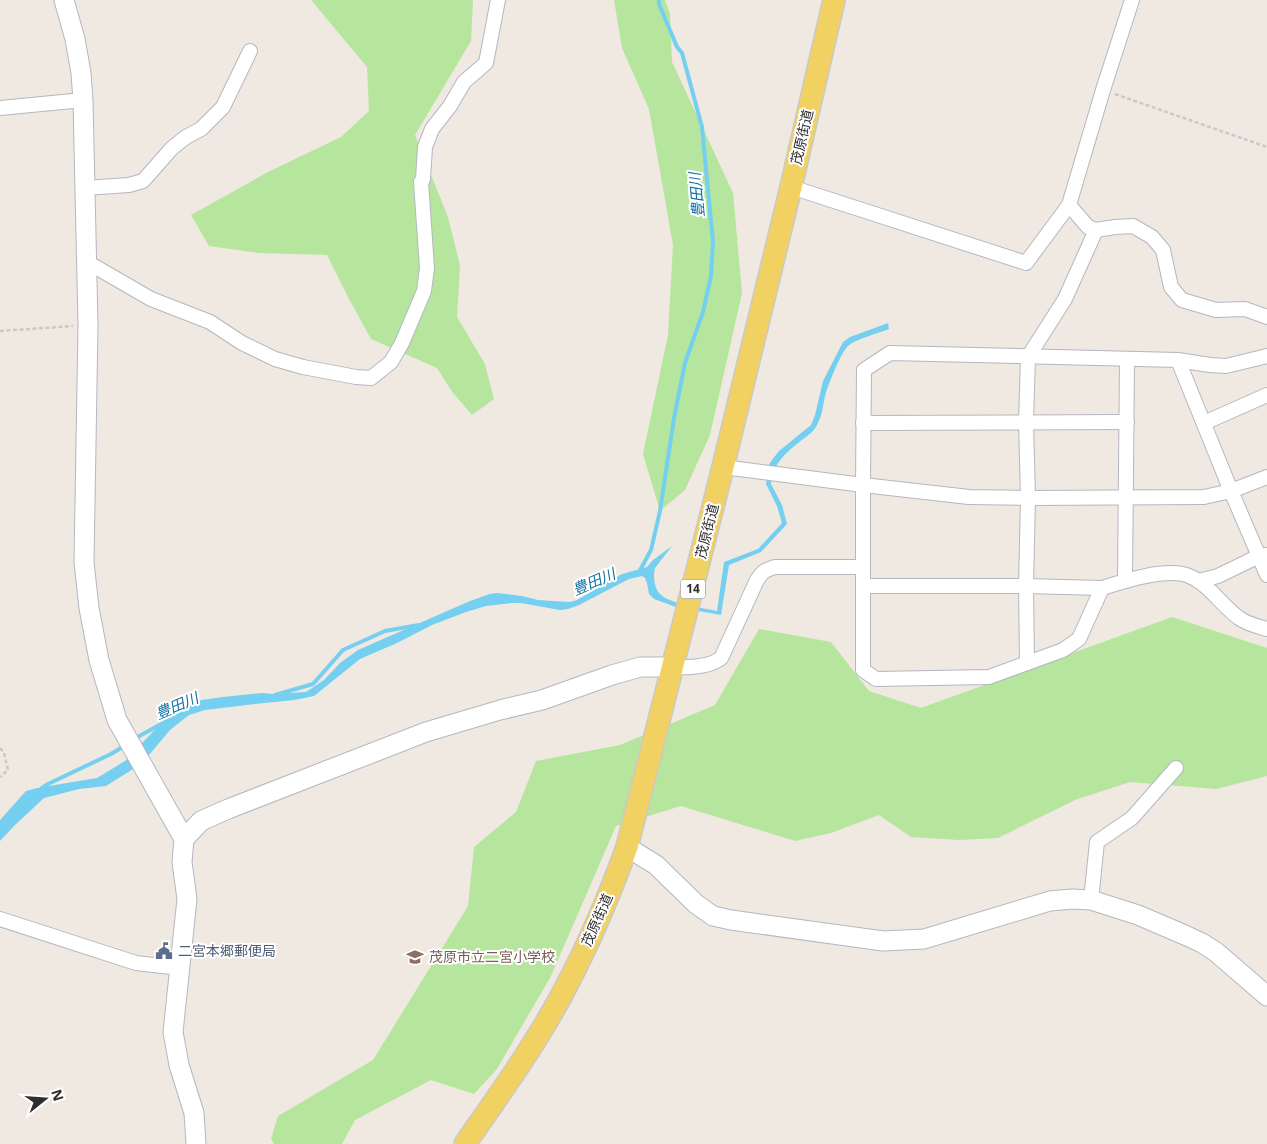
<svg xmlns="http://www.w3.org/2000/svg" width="1267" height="1144" font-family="'Noto Sans','Noto Sans JP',sans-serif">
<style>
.green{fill:#b6e59e}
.water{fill:#75cff0}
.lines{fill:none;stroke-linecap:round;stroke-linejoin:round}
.stream{stroke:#75cff0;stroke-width:4}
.street-casing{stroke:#b4b7c1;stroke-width:16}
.secondary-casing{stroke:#b4b7c1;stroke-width:21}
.primary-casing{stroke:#c9c9c9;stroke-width:24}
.path{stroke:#c9c9c9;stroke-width:2.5;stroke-dasharray:4 2.5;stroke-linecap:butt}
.street{stroke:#fff;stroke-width:14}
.secondary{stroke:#fff;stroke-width:19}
.primary{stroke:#f2d163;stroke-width:21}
.labels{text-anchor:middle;stroke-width:4;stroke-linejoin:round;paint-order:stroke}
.shield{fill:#fff;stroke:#6d6d6d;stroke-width:1}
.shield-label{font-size:12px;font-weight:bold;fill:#2e2e2e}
.street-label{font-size:14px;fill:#2e2e2e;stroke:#fff}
.service-label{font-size:14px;fill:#4e5e75;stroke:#fff;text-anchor:start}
.education-label{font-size:14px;fill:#785e54;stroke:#fff;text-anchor:start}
.water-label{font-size:15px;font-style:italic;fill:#0d6fa3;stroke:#fff}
</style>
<rect width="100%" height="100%" fill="#efe9e1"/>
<g class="green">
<path d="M 311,0 L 473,0 L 471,41 L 415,135 L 448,217 L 460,266 L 457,317 L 485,364 L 494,399 L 472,415 L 453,393 L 437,368 L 371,339 L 349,299 L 327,255 L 259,253 L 209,246 L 191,215 L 268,172 L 341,137 L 369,111 L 367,67 Z"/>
<path d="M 614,0 L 665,0 L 670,14 L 672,62 L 733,193 L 742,293 L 710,435 L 685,490 L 660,511 L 643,454 L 668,335 L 673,245 L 649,109 L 622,48 Z"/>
<path d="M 1172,617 L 1267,648 L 1267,776 L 1216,789 L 1130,782 L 1075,800 L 998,838 L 959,840 L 911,837 L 879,815 L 831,833 L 795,841 L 681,806 L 616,826 L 551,976 L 497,1069 L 474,1094 L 431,1080 L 355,1120 L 342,1144 L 274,1144 L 271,1139 L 278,1116 L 373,1060 L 468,906 L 474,847 L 516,812 L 536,761 L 620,745 L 715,705 L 759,629 L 831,642 L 869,691 L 921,708 Z"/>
</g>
<path class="water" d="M 888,323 L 889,329 C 879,333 853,340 847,347 C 840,355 828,385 825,396 C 823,406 822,416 817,425 C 814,431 809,435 803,439 C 788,451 773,462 771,484 L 782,505 L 787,524 L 761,552 L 729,565 L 721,615 L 676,607 L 654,599 L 649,594 L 647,583 L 645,578 L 642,576 L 629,579 L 579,605 L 568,609 L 560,610 L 521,603 L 512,603 L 486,606 L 466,612 L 432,625 L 397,643 L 360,659 L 314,696 L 294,700 L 255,704 L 205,710 L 189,715 L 170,730 L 149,755 L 130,771 L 106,786 L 79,789 L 44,798 L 14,826 L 0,841 L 0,820 L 26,791 L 37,788 L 97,778 L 125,761 L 166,718 L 182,706 L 202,700 L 223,697 L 262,693 L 273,694 L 306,692 L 324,680 L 340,663 L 358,650 L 470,601 L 490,594 L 497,593 L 522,596 L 538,600 L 552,601 L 570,602 L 577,600 L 622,574 L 647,567 L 653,560 L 672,546 L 655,568 C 653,576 654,588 660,594 C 669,604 704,608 717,611 L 724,562 L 758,549 L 782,523 L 777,506 L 766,484 L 769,465 L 772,460 L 779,451 L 811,425 L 815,415 L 823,381 L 843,342 L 850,337 Z"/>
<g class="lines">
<g class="stream">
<path d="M 639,572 L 651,550 L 660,511 L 674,418 L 685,363 L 703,312 L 711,276 L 713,242 L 702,127 L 682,53 L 677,47 L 659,4 L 659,0"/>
<path d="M 275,695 L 313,684 L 343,650 L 385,631 L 419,625"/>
<path d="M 134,739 L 163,723"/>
<path d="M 42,788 L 48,784 L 111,754 L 124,746"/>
</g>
<g class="street-casing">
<g id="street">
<path d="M 0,108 L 83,100"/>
<path d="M 791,187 L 1026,263 L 1069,205 L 1103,90 L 1132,0"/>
<path d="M 85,188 L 129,185 L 143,181 L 172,148 L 186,137 L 201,129 L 223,107 L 250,51"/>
<path d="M 1069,205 L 1088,227 L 1096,230 L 1115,227 L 1133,226 L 1152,237 L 1163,250 L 1171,287 L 1182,300 L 1216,310 L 1245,309 L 1267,317"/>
<path d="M 87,262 L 151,299 L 210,322 L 242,343 L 275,359 L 303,367 L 356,377 L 371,378 L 391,362 L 402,343 L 424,291 L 427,268 L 421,182 L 423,179 L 425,147 L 432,129 L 450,106 L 464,82 L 486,63 L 498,0"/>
<path d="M 1267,356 L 1226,366 L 1210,365 L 1178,360 L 890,353 L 864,370 L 863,485 L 863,670 L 876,679 L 989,677 L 1063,650 L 1079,639 L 1102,588 C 1124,581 1167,567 1189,576 C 1208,583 1222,606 1239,618 C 1247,624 1257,626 1267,629"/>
<path d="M 1178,360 L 1231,491 L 1267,575"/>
<path d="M 863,423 L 1127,422"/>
<path d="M 1204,423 L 1267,395"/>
<path d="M 723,467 L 863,485 L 969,497 L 1028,498 L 1204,497 L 1231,491 L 1267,477"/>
<path d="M 1125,581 L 1127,359"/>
<path d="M 1198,581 L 1218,576 L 1259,556 L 1267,555"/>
<path d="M 863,586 L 1026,586 L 1102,588"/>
<path d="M 1027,663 L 1026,586 L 1028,498 L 1026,422 L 1028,357 L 1065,299 L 1096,230"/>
<path d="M 673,667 C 684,668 708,667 718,660 C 721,659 722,657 723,654 L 757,580 C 763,571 765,570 775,567 L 862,567"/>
<path d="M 1091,900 L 1097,842 L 1132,818 L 1176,768"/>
<path d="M 0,919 L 136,963 L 180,968"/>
</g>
</g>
<g class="secondary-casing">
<g id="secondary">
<path d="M 64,0 L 75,39 L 81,73 L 83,100 L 88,325 L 84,562 L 89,608 L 99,660 L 117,720 L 184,839 L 182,862 L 187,899 L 173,1032 L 179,1065 L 194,1113 L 196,1144"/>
<path d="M 184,839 L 201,821 L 228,809 L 426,732 L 500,710 L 542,700 L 612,675 L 640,667 L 673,667"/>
<path d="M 627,847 L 656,865 L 696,904 L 713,916 L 731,920 L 883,941 L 924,939 L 1050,901 L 1072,899 L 1091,900 L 1138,915 L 1187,936 L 1202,943 L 1216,952 L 1267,996"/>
</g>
</g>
<g class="primary-casing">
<path id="primary" d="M 465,1144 C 501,1092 539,1040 568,983 C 591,939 610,894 627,847 L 723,467 L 791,187 L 834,0"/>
</g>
<g class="path">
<path d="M 1115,94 L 1267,147"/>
<path d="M 0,331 L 73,326"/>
<path d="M 0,748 L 4,753 L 8,770 L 0,777"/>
</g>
<use href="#street" class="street"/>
<use href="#secondary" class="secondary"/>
<use href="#primary" class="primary"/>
</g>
<defs>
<g id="civic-bare" transform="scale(1.35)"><path d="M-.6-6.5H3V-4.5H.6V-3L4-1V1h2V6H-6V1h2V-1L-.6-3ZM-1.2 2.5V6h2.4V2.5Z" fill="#5c6f8a" stroke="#fff" stroke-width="2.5" paint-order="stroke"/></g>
<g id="school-bare" transform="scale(1.35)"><path d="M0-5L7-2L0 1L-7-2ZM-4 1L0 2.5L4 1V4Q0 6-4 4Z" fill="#8d6e63" stroke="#fff" stroke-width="2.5" paint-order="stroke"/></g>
</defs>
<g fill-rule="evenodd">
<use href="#civic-bare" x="164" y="951"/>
<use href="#school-bare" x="415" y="957"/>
</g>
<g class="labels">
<rect class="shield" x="680.5" y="579.5" width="25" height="19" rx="4"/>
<g class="shield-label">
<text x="693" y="593">14</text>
</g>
<g class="street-label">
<text transform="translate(802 137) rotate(-77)" y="5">茂原街道</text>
<text transform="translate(707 531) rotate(-76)" y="5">茂原街道</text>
<text transform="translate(597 920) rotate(-66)" y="5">茂原街道</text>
</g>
<g class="service-label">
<text x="178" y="956">二宮本郷郵便局</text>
</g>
<g class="education-label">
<text x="429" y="962">茂原市立二宮小学校</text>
</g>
<g class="water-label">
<text transform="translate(697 195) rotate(-95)" y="5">豊田川</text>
<text transform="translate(594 582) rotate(-23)" y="5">豊田川</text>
<text transform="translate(177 706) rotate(-23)" y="5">豊田川</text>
</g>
</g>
<g transform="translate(45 1099) rotate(73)" stroke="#ffffff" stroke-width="4" paint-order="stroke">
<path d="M0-4L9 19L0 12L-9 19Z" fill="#2e2e2e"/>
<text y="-8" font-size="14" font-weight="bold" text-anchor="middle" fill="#2e2e2e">N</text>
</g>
</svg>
